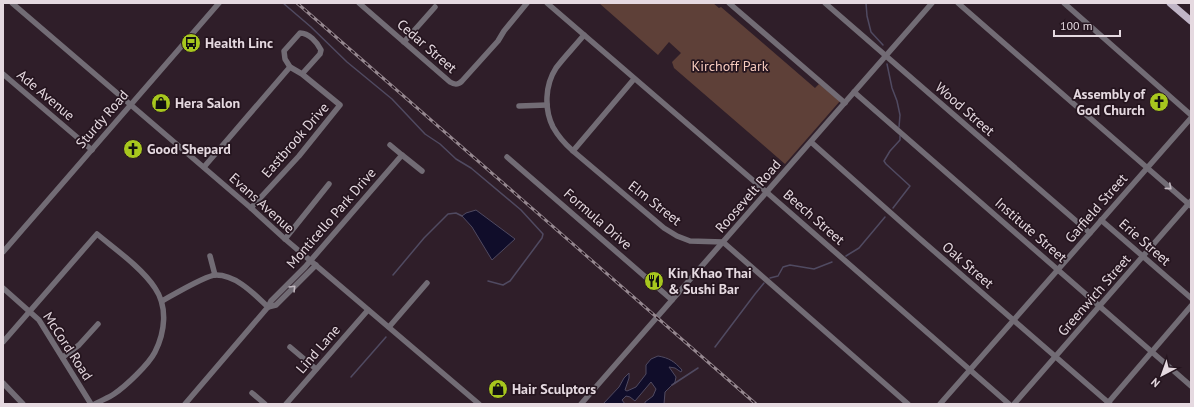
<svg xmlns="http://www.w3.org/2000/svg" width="1194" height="407" font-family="'PT Sans',sans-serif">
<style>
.green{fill:#5e4038}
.water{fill:#100d2a;stroke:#504a61}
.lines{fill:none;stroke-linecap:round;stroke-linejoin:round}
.stream{stroke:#504a61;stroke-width:1.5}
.minor{stroke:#726c75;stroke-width:5.5}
.major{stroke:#c0b5c7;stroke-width:7}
.rail-casing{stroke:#95878f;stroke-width:3}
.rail{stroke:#25151f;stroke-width:1.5;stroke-dasharray:4.5;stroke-linecap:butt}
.oneway{stroke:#c2b8c0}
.labels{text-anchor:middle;stroke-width:3.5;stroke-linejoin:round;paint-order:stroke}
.poi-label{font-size:14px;font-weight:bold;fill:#e5d9e0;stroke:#25151f;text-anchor:start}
.street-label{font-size:14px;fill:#e5d9e0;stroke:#25151f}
.park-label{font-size:14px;fill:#f8ccbf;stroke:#25151f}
</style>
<rect width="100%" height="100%" fill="#2f1e29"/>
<path class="green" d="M 599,3 L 713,3 L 719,8 L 721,7 L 815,88 L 819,84 L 840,101 L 785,164 L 674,68 L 672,62 L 681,53 L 669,42 L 658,55 Z"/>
<g class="water">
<path d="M 476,210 L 515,239 L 492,260 L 472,227 L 462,216 L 466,213 Z"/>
<path d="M 658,356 C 669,358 674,361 682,370 L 681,372 L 675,368 L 669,367 L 676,377 L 675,382 L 665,392 L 664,404 L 645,404 L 645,402 L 653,396 L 656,389 L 651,382 L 635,401 L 630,397 L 626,396 L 622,400 L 625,404 L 603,404 L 619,387 L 624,378 L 629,373 L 629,378 L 625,390 L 627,391 L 636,387 L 646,374 L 646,365 L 651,359 Z"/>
</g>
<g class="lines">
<g class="stream">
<path d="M 283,3 L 311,27 L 347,62 L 392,99 L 425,134 L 440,144 L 456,159 L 471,168 L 521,210 L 543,234 L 542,238 L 510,281 L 503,285 L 488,281"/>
<path d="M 866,3 L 867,16 L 871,32 L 883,45"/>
<path d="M 887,64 L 892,88 L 897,101 L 900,115 L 899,127"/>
<path d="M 893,208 L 910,186 L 886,164 L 884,161 L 890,151 L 900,140 L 900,136"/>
<path d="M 846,256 L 859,248 L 885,217"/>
<path d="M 393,275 L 424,238 L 448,214 L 456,213 L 462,216"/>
<path d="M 770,278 L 778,276 L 783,267 L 790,265 L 814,269 L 832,262"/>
<path d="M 715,347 L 755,294 L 764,283"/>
<path d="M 351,377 L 386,337"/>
<path d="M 672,385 L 698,368"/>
</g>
<g class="minor">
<path d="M 12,3 L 251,208 L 285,239 L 479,404"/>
<path d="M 359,3 L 450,82 C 455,85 458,85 462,81 L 498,41 L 504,31 L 527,3"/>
<path d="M 547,3 L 763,189 L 1009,404"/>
<path d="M 729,3 L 845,103"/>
<path d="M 825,3 L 1090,233"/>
<path d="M 958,3 L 1191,206"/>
<path d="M 1064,3 L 1191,115"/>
<path d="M 584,35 C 575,46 565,56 556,68 C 545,85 544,109 553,127 C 558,136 565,144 573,151 L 664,228 L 677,236 L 690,241 L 723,242 L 908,404"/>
<path d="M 404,42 L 435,7"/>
<path d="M 3,74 L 92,150"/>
<path d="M 854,92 L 1191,386"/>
<path d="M 519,106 L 547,105"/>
<path d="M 811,142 L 919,238 L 1110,404"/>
<path d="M 573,151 L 634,79"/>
<path d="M 402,155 L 422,171"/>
<path d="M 507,157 L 672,300"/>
<path d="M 204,167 L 290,67"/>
<path d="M 251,208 L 299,156 L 340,105 L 302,74 L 290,67 L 285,59 L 284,51 L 300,33 C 309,33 317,42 321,50 L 320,54 L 302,74"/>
<path d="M 1101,220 L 1191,298"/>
<path d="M 285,239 L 329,184"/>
<path d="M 3,252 L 219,3"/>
<path d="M 210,256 L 215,275"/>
<path d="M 3,288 L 39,320 L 91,404"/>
<path d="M 162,301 C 173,295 206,275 216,275 C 237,275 255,295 268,307"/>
<path d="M 268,307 L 276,305 L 316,265"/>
<path d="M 389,327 L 427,283"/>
<path d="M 3,342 L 97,234 C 115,249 142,268 155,288 C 168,307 165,332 155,352 C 149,364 126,386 114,394 C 108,398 102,400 95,404"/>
<path d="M 290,347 L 316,369"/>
<path d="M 63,357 L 79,345 L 98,324"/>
<path d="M 3,383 L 23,404"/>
<path d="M 252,393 L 265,404"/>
<path d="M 185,404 L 268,307 L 271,301 L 305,267 L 402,155 L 390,145"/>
<path d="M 286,404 L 368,310"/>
<path d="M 581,404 L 932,3"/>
<path d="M 940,404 L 1191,118"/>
<path d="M 1014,404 L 1191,201"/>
<path d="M 1107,404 L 1191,306"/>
</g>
<path class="major" d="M 1170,3 L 1191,21"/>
<g class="rail-casing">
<path id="rail" d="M 297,3 L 756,404"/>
</g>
<use href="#rail" class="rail"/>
</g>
<defs><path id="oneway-chevron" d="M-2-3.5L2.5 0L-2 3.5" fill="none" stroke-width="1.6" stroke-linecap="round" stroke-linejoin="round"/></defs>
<g class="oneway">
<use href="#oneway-chevron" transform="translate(1169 187) rotate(41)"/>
<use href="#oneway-chevron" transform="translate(293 288) rotate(-45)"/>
</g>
<defs>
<g id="bus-disc" transform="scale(1)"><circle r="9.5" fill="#a7c71e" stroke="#25151f"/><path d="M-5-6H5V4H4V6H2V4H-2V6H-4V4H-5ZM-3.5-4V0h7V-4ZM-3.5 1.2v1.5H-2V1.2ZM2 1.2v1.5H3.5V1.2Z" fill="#111"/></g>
<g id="church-disc" transform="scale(1)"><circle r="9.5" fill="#a7c71e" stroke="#25151f"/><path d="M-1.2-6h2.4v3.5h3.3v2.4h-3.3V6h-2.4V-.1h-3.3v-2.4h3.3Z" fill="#111"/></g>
<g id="shop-disc" transform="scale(1)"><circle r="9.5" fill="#a7c71e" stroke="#25151f"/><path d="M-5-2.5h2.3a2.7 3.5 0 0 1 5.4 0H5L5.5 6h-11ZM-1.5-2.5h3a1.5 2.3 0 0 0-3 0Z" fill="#111"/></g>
<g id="restaurant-disc" transform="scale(1)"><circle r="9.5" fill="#a7c71e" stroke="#25151f"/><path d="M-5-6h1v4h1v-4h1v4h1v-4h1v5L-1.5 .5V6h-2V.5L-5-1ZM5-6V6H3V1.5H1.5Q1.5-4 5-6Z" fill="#111"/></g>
</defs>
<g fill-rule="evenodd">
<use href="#bus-disc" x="191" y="43"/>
<use href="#church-disc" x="1159" y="102"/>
<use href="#shop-disc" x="161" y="103"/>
<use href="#church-disc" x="133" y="149"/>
<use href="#restaurant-disc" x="654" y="281"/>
<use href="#shop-disc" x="498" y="389"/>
</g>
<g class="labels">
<g class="poi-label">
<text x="205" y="48">Health Linc</text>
<text x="1145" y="99" text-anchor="end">Assembly of<tspan x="1145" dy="16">God Church</tspan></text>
<text x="175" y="108">Hera Salon</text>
<text x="147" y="154">Good Shepard</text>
<text x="668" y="278">Kin Khao Thai<tspan x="668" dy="16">&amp; Sushi Bar</tspan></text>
<text x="512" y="394">Hair Sculptors</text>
</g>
<g class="street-label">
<text transform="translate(427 46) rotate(41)" y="5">Cedar Street</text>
<text transform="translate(46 95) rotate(40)" y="5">Ade Avenue</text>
<text transform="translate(965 109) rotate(41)" y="5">Wood Street</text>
<text transform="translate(102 119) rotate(-49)" y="5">Sturdy Road</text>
<text transform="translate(295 140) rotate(-49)" y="5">Eastbrook Drive</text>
<text transform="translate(748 196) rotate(-49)" y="5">Roosevelt Road</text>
<text transform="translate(262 203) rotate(42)" y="5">Evans Avenue</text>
<text transform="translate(655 203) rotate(38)" y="5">Elm Street</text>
<text transform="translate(1096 208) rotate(-49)" y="5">Garfield Street</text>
<text transform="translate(814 217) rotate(41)" y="5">Beech Street</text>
<text transform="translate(331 218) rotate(-49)" y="5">Monticello Park Drive</text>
<text transform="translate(598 219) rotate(41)" y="5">Formula Drive</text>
<text transform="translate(1031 230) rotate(41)" y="5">Institute Street</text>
<text transform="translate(1145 242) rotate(41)" y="5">Erie Street</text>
<text transform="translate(968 265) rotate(41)" y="5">Oak Street</text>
<text transform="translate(1094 295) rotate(-49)" y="5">Greenwich Street</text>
<text transform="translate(68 346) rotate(57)" y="5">McCord Road</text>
<text transform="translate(318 349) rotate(-49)" y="5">Lind Lane</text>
</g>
<g class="park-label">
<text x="730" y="71">Kirchoff Park</text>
</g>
</g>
<rect width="1194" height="407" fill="none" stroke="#e5d9e0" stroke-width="8"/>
<g transform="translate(1162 375) rotate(221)" stroke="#25151f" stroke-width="3" paint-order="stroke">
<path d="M0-3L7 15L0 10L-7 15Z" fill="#e5d9e0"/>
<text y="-6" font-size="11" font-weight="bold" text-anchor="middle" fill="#e5d9e0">N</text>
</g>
<path d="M1054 30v6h66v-6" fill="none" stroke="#e5d9e0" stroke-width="2"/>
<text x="1060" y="30" font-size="12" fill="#e5d9e0" stroke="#25151f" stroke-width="3" paint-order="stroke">100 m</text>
</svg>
